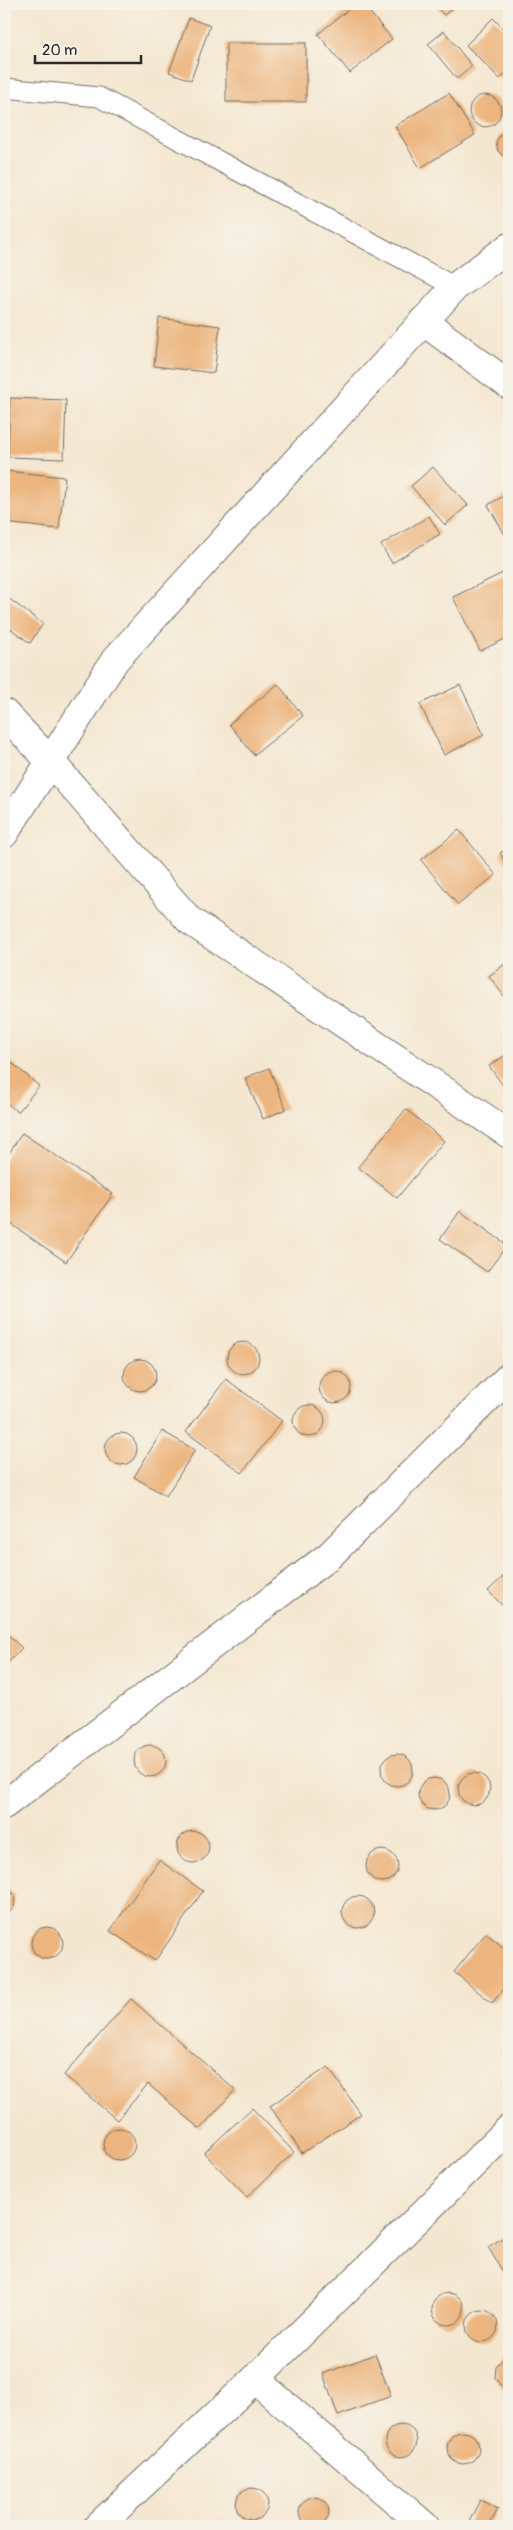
<svg xmlns="http://www.w3.org/2000/svg" width="513" height="2530" font-family="Pangolin,sans-serif">
<style>
.building{fill:#ecb57f}
.lines{fill:none;stroke-linecap:round;stroke-linejoin:round}
.lane-casing{stroke:#716d65;stroke-width:21}
.street-casing{stroke:#716d65;stroke-width:30}
.lane{stroke:#fff;stroke-width:19}
.street{stroke:#fff;stroke-width:28}
</style>
<rect width="100%" height="100%" fill="#f7f3e8"/>
<filter id="ink" filterUnits="userSpaceOnUse"><feTurbulence type="fractalNoise" baseFrequency=".02" numOctaves="2"/><feDisplacementMap in="SourceGraphic" scale="10" xChannelSelector="R" yChannelSelector="G"/><feConvolveMatrix kernelMatrix="1 2 1 2 8 2 1 2 1" color-interpolation-filters="sRGB"/></filter>
<filter id="wash" filterUnits="userSpaceOnUse"><feTurbulence type="fractalNoise" baseFrequency=".0096" numOctaves="4" result="noise"/><feDisplacementMap in="SourceGraphic" scale="20" xChannelSelector="R" yChannelSelector="G"/><feGaussianBlur stdDeviation="1.12" result="paint"/><feColorMatrix in="noise" values="0 0 0 0 0 0 0 0 0 0 0 0 0 0 0 0 0 1.4 0 .05"/><feComposite in="paint" operator="in"/></filter>
<g filter="url(#wash)">
<rect width="100%" height="100%" fill="#f4e7d1"/>
<g id="blocks">
<g class="building">
<path d="M 355,4 L 363,4 L 392,39 L 350,73 L 318,34 Z"/>
<path d="M 434,4 L 458,4 L 444,15 Z"/>
<path d="M 189,18 L 210,26 L 191,80 L 169,72 Z"/>
<path d="M 493,18 L 509,34 L 509,70 L 500,79 L 466,45 Z"/>
<path d="M 444,31 L 472,66 L 457,79 L 428,44 Z"/>
<rect x="226" y="43" width="80" height="59"/>
<path d="M 449,93 L 475,135 L 420,168 L 395,126 Z"/>
<circle cx="485" cy="111" r="16"/>
<path d="M 509,131 L 509,158 L 504,157 L 498,151 L 496,142 L 500,135 Z"/>
<path d="M 159,318 L 220,326 L 214,373 L 154,366 Z"/>
<path d="M 10,398 L 66,400 L 64,459 L 8,457 Z"/>
<path d="M 433,467 L 468,505 L 445,525 L 411,486 Z"/>
<path d="M 4,471 L 65,477 L 59,529 L 4,523 Z"/>
<path d="M 509,493 L 509,542 L 488,505 Z"/>
<path d="M 429,516 L 440,534 L 392,563 L 381,545 Z"/>
<path d="M 509,570 L 509,637 L 480,651 L 453,597 Z"/>
<path d="M 4,595 L 43,624 L 30,643 L 4,624 Z"/>
<path d="M 278,684 L 303,716 L 254,755 L 229,724 Z"/>
<path d="M 460,685 L 484,735 L 444,755 L 420,704 Z"/>
<path d="M 459,830 L 496,875 L 458,905 L 421,860 Z"/>
<path d="M 509,848 L 509,869 L 500,853 Z"/>
<path d="M 509,961 L 509,1003 L 489,976 Z"/>
<path d="M 509,1053 L 509,1090 L 507,1091 L 489,1066 Z"/>
<path d="M 4,1056 L 39,1086 L 18,1112 L 4,1101 Z"/>
<path d="M 269,1068 L 286,1109 L 263,1119 L 245,1078 Z"/>
<path d="M 406,1109 L 444,1141 L 397,1198 L 358,1167 Z"/>
<path d="M 22,1133 L 113,1194 L 66,1262 L 4,1219 L 4,1161 Z"/>
<path d="M 460,1211 L 507,1245 L 487,1272 L 440,1239 Z"/>
<circle cx="243" cy="1358" r="16"/>
<circle cx="140" cy="1375" r="16"/>
<circle cx="335" cy="1387" r="16"/>
<path d="M 226,1379 L 282,1421 L 242,1473 L 186,1432 Z"/>
<circle cx="309" cy="1421" r="16"/>
<path d="M 162,1431 L 195,1450 L 166,1496 L 134,1477 Z"/>
<circle cx="121" cy="1449" r="16"/>
<path d="M 509,1571 L 509,1612 L 488,1591 Z"/>
<path d="M 4,1631 L 22,1648 L 4,1667 Z"/>
<circle cx="150" cy="1761" r="16"/>
<circle cx="397" cy="1770" r="16"/>
<circle cx="474" cy="1789" r="16"/>
<circle cx="434" cy="1794" r="16"/>
<circle cx="193" cy="1847" r="16"/>
<circle cx="382" cy="1866" r="16"/>
<path d="M 159,1860 L 203,1891 L 155,1961 L 110,1931 Z"/>
<path d="M 4,1886 L 15,1895 L 14,1908 L 4,1917 Z"/>
<circle cx="358" cy="1912" r="16"/>
<circle cx="47" cy="1943" r="16"/>
<path d="M 486,1933 L 509,1952 L 509,1983 L 492,2003 L 454,1972 Z"/>
<path d="M 131,1999 L 235,2090 L 200,2129 L 148,2084 L 117,2120 L 64,2075 Z"/>
<path d="M 328,2067 L 361,2114 L 302,2153 L 270,2106 Z"/>
<path d="M 252,2108 L 294,2152 L 247,2197 L 204,2153 Z"/>
<circle cx="119" cy="2144" r="16"/>
<path d="M 509,2234 L 509,2282 L 488,2247 Z"/>
<circle cx="448" cy="2309" r="16"/>
<circle cx="482" cy="2326" r="16"/>
<path d="M 375,2354 L 391,2396 L 338,2416 L 323,2374 Z"/>
<path d="M 505,2357 L 509,2357 L 509,2388 L 503,2388 L 495,2378 L 496,2366 Z"/>
<circle cx="401" cy="2441" r="16"/>
<circle cx="463" cy="2448" r="16"/>
<circle cx="252" cy="2504" r="16"/>
<circle cx="314" cy="2512" r="15"/>
<path d="M 480,2500 L 498,2509 L 489,2526 L 467,2526 Z"/>
<path d="M 213,2521 L 226,2522 L 230,2526 L 207,2526 Z"/>
</g>
</g>
</g>
<g filter="url(#ink)">
<use href="#blocks" fill-opacity="0" stroke="#716d65" stroke-width="1"/>
<g class="lines">
<g class="lane-casing">
<path id="lane" d="M 4,88 L 99,97 L 455,287"/>
</g>
<g class="street-casing">
<g id="street">
<path d="M 423,321 L 509,385"/>
<path d="M 4,713 L 50,761 L 189,920 L 509,1134"/>
<path d="M 4,834 L 115,660 L 455,287 L 509,247"/>
<path d="M 4,1805 L 330,1555 L 509,1377"/>
<path d="M 255,2379 L 425,2526"/>
<path d="M 98,2526 L 255,2379 L 509,2129"/>
</g>
</g>
<use href="#lane" class="lane"/>
<use href="#street" class="street"/>
</g>
</g>
<rect width="513" height="2530" fill="none" stroke="#f7f3e8" stroke-width="20"/>
<path d="M35 55v8h106v-8" fill="none" stroke="#2b2b2b" stroke-width="2.5"/>
<text x="42" y="55" font-size="15" fill="#2b2b2b" stroke="#f7f3e8" stroke-width="4" paint-order="stroke">20 m</text>
</svg>
